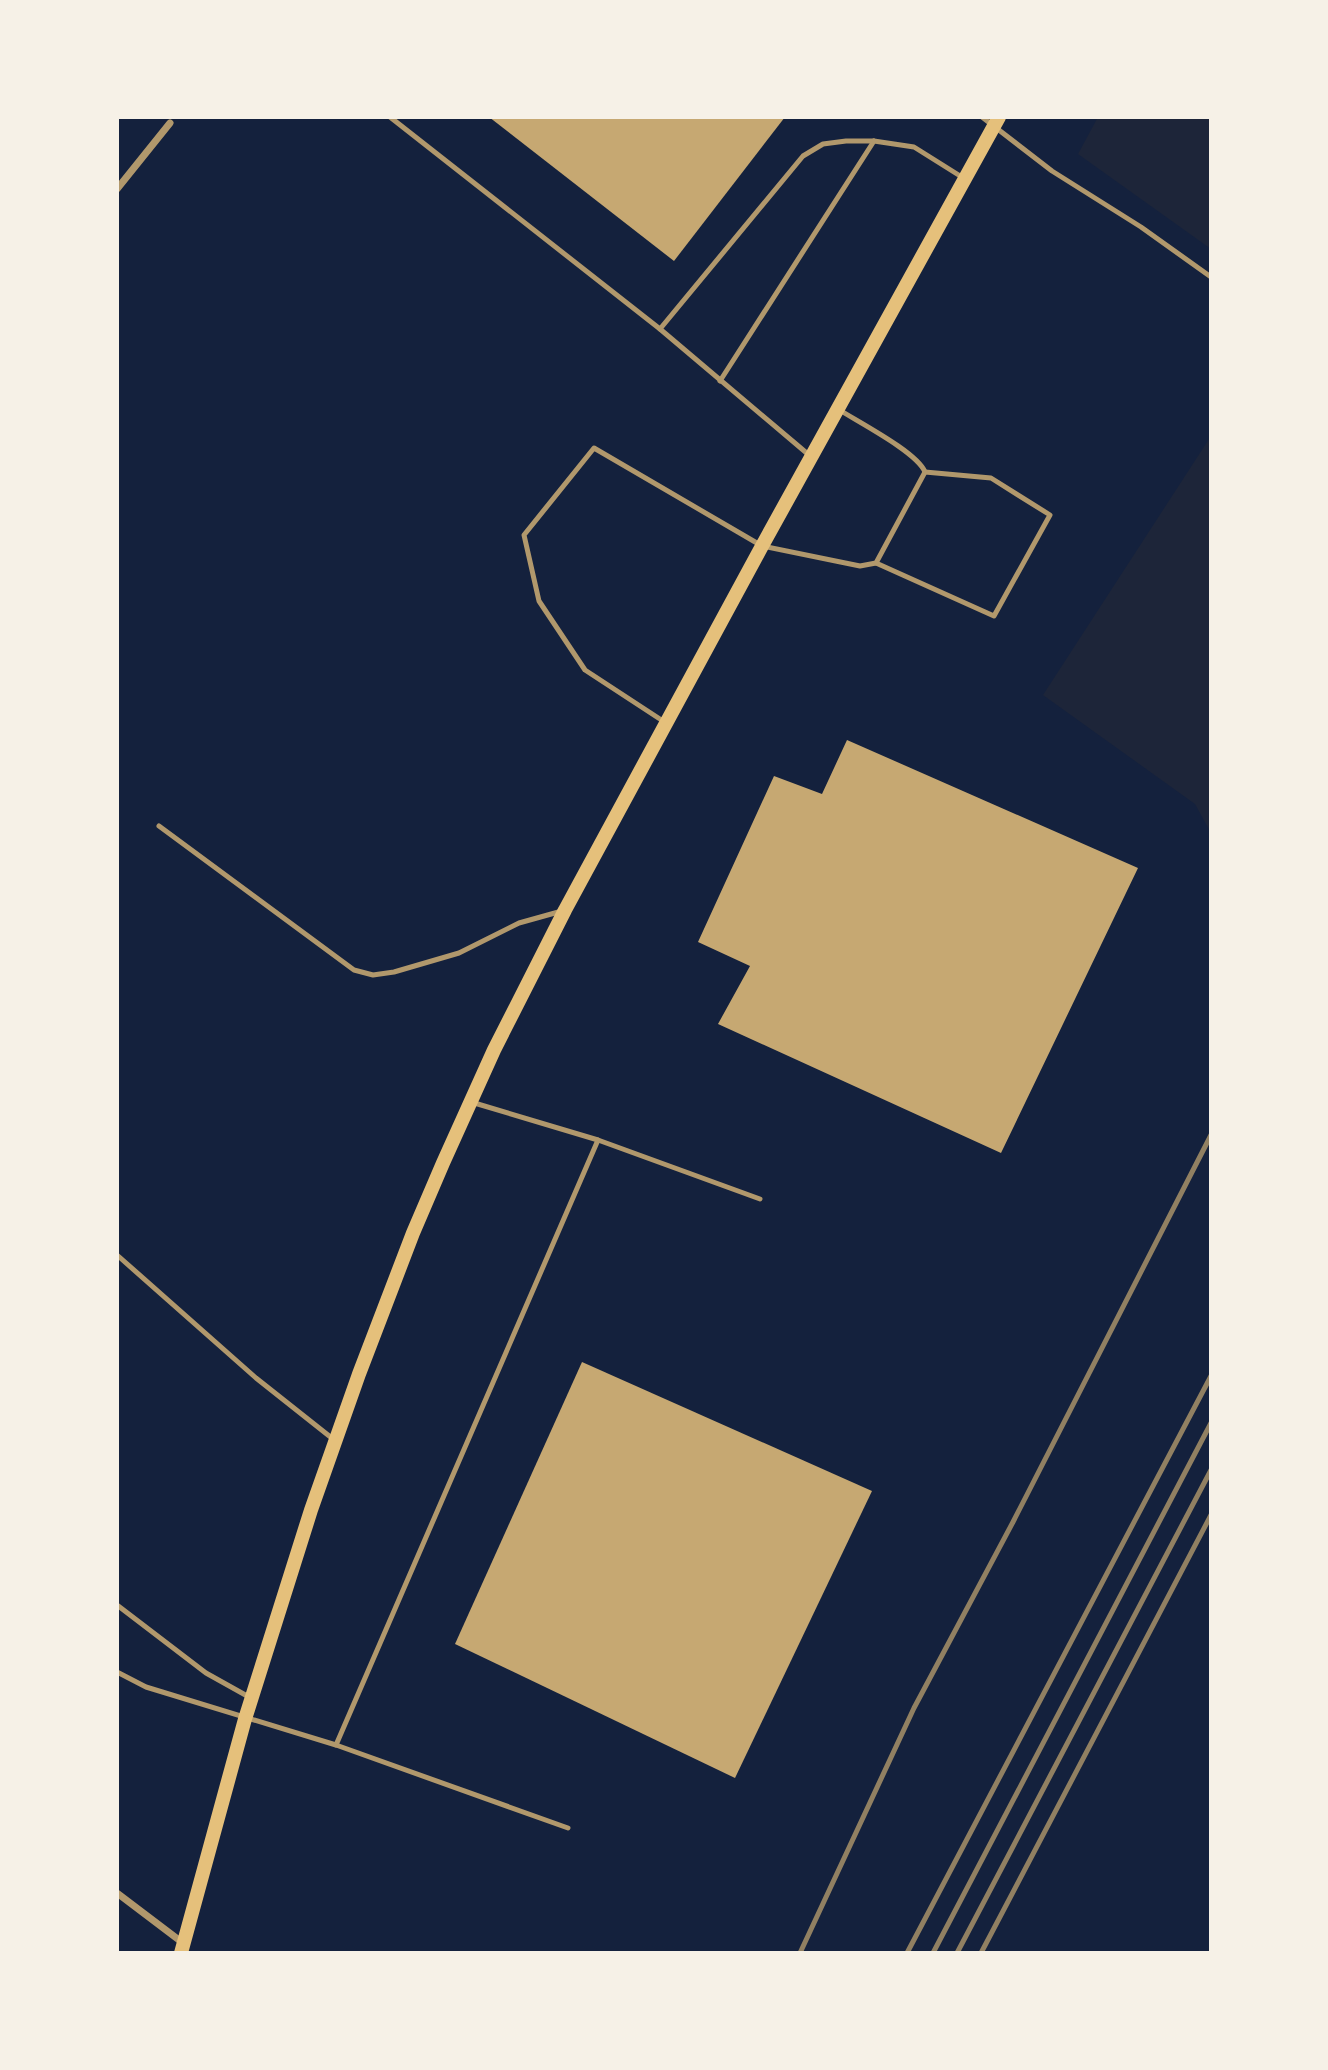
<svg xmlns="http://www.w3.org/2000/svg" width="1328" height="2070" font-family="'Alegreya Sans',sans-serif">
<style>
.green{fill:#1d2539}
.building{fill:#c6a872}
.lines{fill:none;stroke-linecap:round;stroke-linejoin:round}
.service{stroke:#b1986c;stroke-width:5}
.minor{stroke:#b1986c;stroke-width:7}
.secondary{stroke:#e5c07b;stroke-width:14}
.rail{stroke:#918062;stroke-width:5}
</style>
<rect width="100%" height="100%" fill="#14213d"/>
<g class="green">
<path d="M 1098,117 L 1211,117 L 1211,249 L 1078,154 Z"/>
<path d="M 1211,436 L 1211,833 L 1195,804 L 1043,695 Z"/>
</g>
<g class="building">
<path d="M 489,117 L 785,117 L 674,261 Z"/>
<path d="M 847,740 L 1138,868 L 1001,1153 L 718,1024 L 750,966 L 698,942 L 774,776 L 822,794 Z"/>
<path d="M 582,1362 L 872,1491 L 735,1778 L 455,1644 Z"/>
</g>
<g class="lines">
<g class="service">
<path d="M 390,117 L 660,329"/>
<path d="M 982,117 L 1052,171 L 1141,227 L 1211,277"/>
<path d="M 720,381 L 874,141"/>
<path d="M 809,455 L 660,329 L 803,156 L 823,144 L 846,141 L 874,141 L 914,147 L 965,179"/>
<path d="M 876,563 L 994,616 L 1050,515 L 991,478 L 925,472"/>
<path d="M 666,723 L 585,670 L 539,601 L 524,535 L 594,448 L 762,546 L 860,566 L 876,563 L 925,472 C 917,452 858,422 838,409"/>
<path d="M 159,826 L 354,970 L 373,975 L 394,972 L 459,953 L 519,923 L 562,911"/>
<path d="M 471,1102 L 598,1140 L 760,1199"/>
<path d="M 117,1255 L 256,1378 L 333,1439"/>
<path d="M 117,1605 L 206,1673 L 249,1697"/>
<path d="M 117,1672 L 146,1687 L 336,1745 L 568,1828"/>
<path d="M 336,1745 L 598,1140"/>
</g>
<g class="minor">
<path d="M 117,189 L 170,123"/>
<path d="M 117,1893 L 183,1943"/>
</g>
<path class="secondary" d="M 181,1953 L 245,1719 L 311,1510 L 359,1374 L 413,1233 L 443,1163 L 494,1050 L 565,910 L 762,546 L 999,117"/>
<g class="rail">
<path d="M 800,1953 L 914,1708 L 1013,1522 L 1211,1135"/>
<path d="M 907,1953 L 1211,1376"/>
<path d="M 933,1953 L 1211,1423"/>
<path d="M 957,1953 L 1211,1470"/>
<path d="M 981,1953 L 1211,1515"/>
</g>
</g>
<rect width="1328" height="2070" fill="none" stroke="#f6f1e7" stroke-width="238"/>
</svg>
